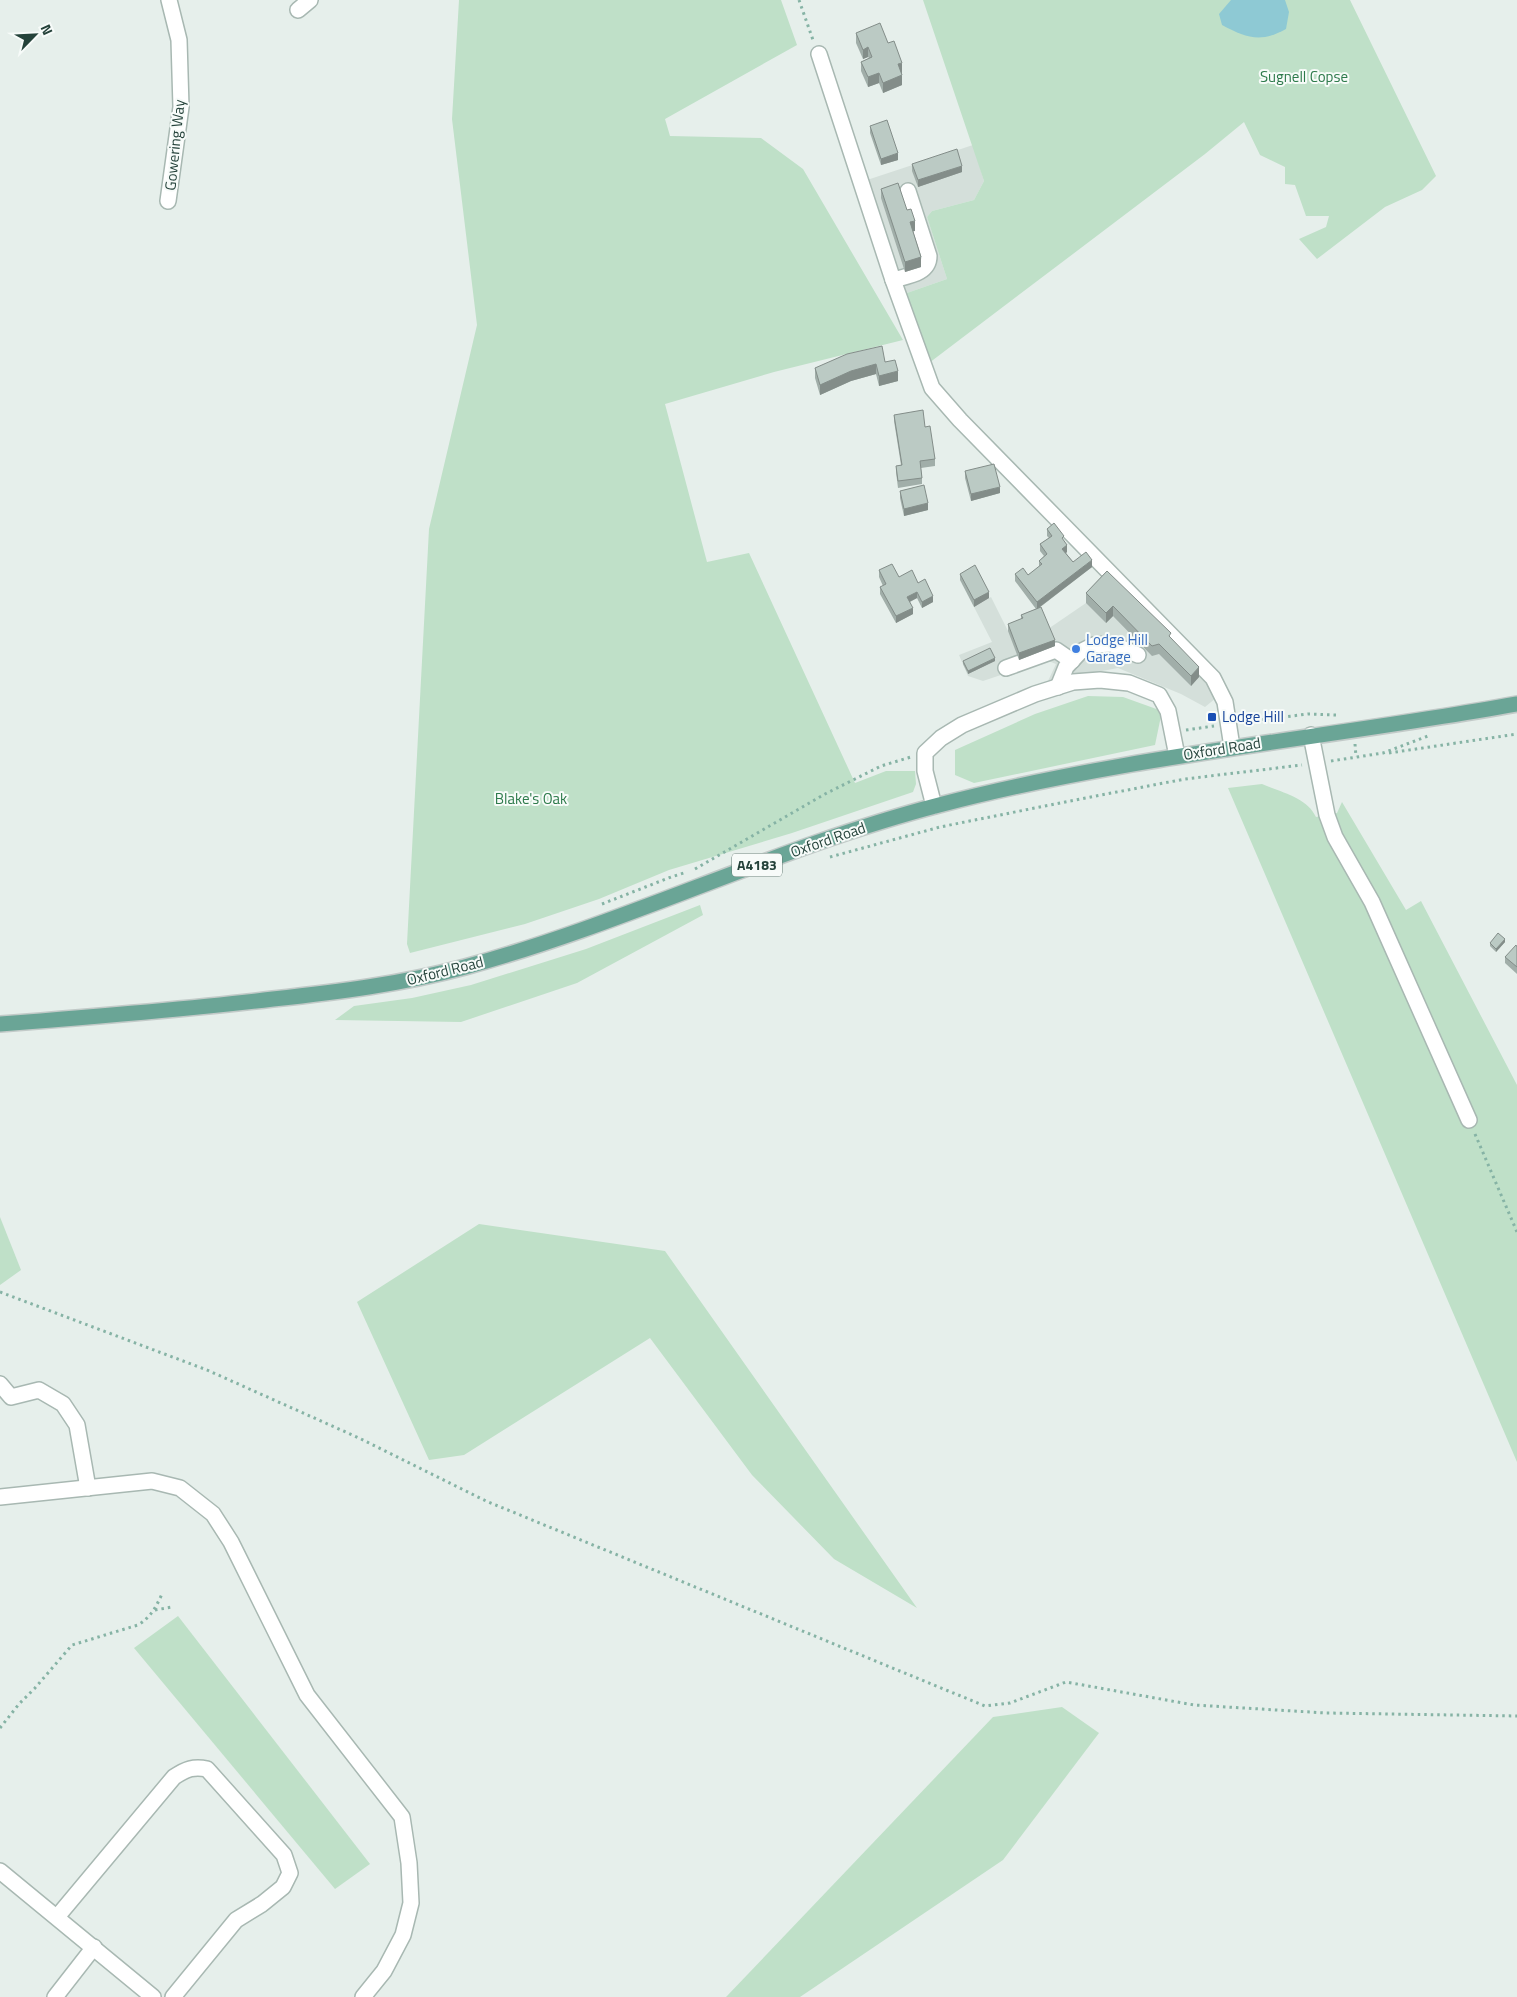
<svg xmlns="http://www.w3.org/2000/svg" width="1517" height="1997" font-family="'Titillium Web',sans-serif">
<style>
.built{fill:#d4dfda}
.green{fill:#bfe0c8}
.water{fill:#8ec9d4}
.lines{fill:none;stroke-linecap:round;stroke-linejoin:round}
.minor-casing{stroke:#a8b8b2;stroke-width:18}
.major-casing{stroke:#c2cac8;stroke-width:18}
.path{stroke:#86b3a5;stroke-width:3;stroke-dasharray:2.5 4;stroke-linecap:butt}
.minor{stroke:#fff;stroke-width:15}
.major{stroke:#6aa596;stroke-width:15}
.wall{fill:#a1aea9}
.shaded-wall{fill:#838d89}
.building{fill:#bbcac4;stroke:#838d89}
.shop-dot{fill:#3f7fe0;stroke:#f7fbf9;stroke-width:2}
.transit-dot{fill:#1a4fb4;stroke:#f7fbf9;stroke-width:2}
.labels{text-anchor:middle;stroke-width:4;stroke-linejoin:round;paint-order:stroke}
.shield{fill:#f7fbf9;stroke:#637a73;stroke-width:1}
.shield-label{font-size:14px;font-weight:bold;fill:#24423a}
.park-label{font-size:15px;fill:#2d7a4b;stroke:#f7fbf9}
.street-label{font-size:15px;fill:#24423a;stroke:#f7fbf9}
.shop-label{font-size:15px;fill:#366cbe;stroke:#f7fbf9;text-anchor:start}
.transit-label{font-size:15px;fill:#164399;stroke:#f7fbf9;text-anchor:start}
</style>
<rect width="100%" height="100%" fill="#e6efeb"/>
<g class="built">
<path d="M 973,145 L 984,181 L 974,200 L 932,211 L 927,217 L 947,279 L 904,294 L 867,180 Z"/>
<path d="M 1109,579 L 1205,677 L 1216,698 L 1205,707 L 1181,694 L 1118,668 L 1048,681 L 1056,664 L 1046,660 L 983,681 L 968,676 L 959,655 L 992,642 L 974,607 L 991,597 L 1008,631 L 1023,625 L 1048,629 L 1086,603 Z"/>
</g>
<g class="green">
<path d="M 459,0 L 781,0 L 797,45 L 665,119 L 670,136 L 761,138 L 803,169 L 903,340 L 774,372 L 665,404 L 707,562 L 749,553 L 855,783 L 886,771 L 915,771 L 916,784 L 913,792 L 792,833 L 669,870 L 599,899 L 525,924 L 410,953 L 407,944 L 429,529 L 477,325 L 452,119 Z"/>
<path d="M 923,0 L 1350,0 L 1436,176 L 1422,190 L 1385,207 L 1317,259 L 1299,239 L 1326,227 L 1329,216 L 1306,216 L 1295,185 L 1285,184 L 1285,167 L 1260,155 L 1244,122 L 1205,154 L 929,363 L 904,294 L 947,279 L 927,217 L 932,211 L 974,200 L 984,181 Z"/>
<path d="M 1088,696 L 1123,697 L 1162,711 L 1155,745 L 974,783 L 955,775 L 955,750 L 1035,714 Z"/>
<path d="M 1262,784 C 1281,792 1308,798 1316,817 L 1337,813 L 1342,802 L 1406,910 L 1421,901 L 1517,1085 L 1517,1462 L 1228,788 Z"/>
<path d="M 700,905 L 703,915 L 577,983 L 461,1022 L 335,1020 L 354,1006 L 412,998 L 471,985 L 586,949 Z"/>
<path d="M 0,1217 L 21,1270 L 0,1285 Z"/>
<path d="M 479,1224 L 665,1251 L 917,1608 L 834,1559 L 752,1475 L 650,1338 L 464,1455 L 429,1460 L 357,1302 Z"/>
<path d="M 178,1616 L 370,1864 L 335,1889 L 134,1648 Z"/>
<path d="M 1062,1707 L 1099,1733 L 1003,1860 L 800,1997 L 726,1997 L 993,1717 Z"/>
</g>
<path class="water" d="M 1231,0 L 1285,0 L 1289,12 L 1286,29 C 1261,43 1246,38 1222,25 L 1219,14 Z"/>
<g class="lines">
<g class="minor-casing">
<g id="minor">
<path d="M 298,10 L 310,0"/>
<path d="M 819,54 L 893,280 L 932,388 L 960,420 L 1213,678 L 1225,702 L 1232,747"/>
<path d="M 168,201 L 181,107 L 179,40 L 169,0"/>
<path d="M 893,280 C 907,276 929,274 929,256 L 908,191"/>
<path d="M 1006,668 L 1056,650 L 1072,661"/>
<path d="M 1058,687 L 1066,667 L 1080,652 L 1094,645 L 1112,644 L 1138,655"/>
<path d="M 1311,735 L 1327,815 L 1335,837 L 1372,902 L 1469,1120"/>
<path d="M 934,806 L 925,771 L 925,753 L 941,738 L 962,725 L 1035,694 L 1073,682 L 1100,680 L 1129,683 L 1159,695 L 1168,711 L 1177,756"/>
<path d="M 0,1384 L 11,1397 L 39,1390 L 63,1404 L 77,1425 L 88,1488"/>
<path d="M 0,1497 L 152,1481 L 180,1488 L 213,1514 L 231,1542 L 307,1695 L 402,1817 L 409,1863 L 411,1903 L 403,1935 L 384,1971 L 363,1997"/>
<path d="M 0,1871 L 153,1997"/>
<path d="M 57,1917 L 174,1777 C 186,1769 194,1766 207,1769 L 284,1855 L 290,1873 L 283,1887 L 262,1904 L 236,1920 L 173,1997"/>
<path d="M 55,1997 L 94,1947"/>
</g>
</g>
<g class="major-casing">
<path id="major" d="M 0,1024 C 91,1017 182,1010 273,999 C 338,992 402,984 465,967 C 627,923 777,847 939,805 C 1129,755 1324,739 1517,704"/>
</g>
<g class="path">
<path d="M 799,0 L 813,40"/>
<path d="M 1243,722 L 1308,714 L 1336,715"/>
<path d="M 1186,730 L 1214,726"/>
<path d="M 1355,744 L 1356,757"/>
<path d="M 1389,753 L 1517,734"/>
<path d="M 1331,761 L 1383,753 L 1428,736"/>
<path d="M 830,857 L 940,827 L 1075,800 L 1185,779 L 1302,765"/>
<path d="M 695,869 L 825,794 L 881,766 L 911,757"/>
<path d="M 602,904 L 671,877 L 687,872"/>
<path d="M 1475,1134 L 1517,1232"/>
<path d="M 0,1292 L 207,1370 L 359,1438 L 486,1501 L 985,1706 L 1010,1703 L 1066,1682 L 1194,1705 L 1326,1713 L 1517,1716"/>
<path d="M 155,1610 L 172,1607"/>
<path d="M 0,1728 L 19,1704 L 35,1688 L 72,1645 L 138,1625 C 151,1617 156,1607 162,1594"/>
</g>
<use href="#minor" class="minor"/>
<use href="#major" class="major"/>
</g>
<g class="wall">
<path d="M 856,33 L 888,43 L 902,73 L 901,73 L 902,85 L 883,93 L 879,83 L 868,87 L 861,71 L 861,62 L 869,58 L 868,57 L 863,59 L 856,43 Z"/>
<path d="M 870,126 L 898,160 L 881,165 L 870,133 Z"/>
<path d="M 912,164 L 962,172 L 918,187 L 912,171 Z"/>
<path d="M 881,189 L 907,210 L 915,231 L 913,231 L 921,267 L 905,272 L 881,198 Z"/>
<path d="M 885,362 L 898,381 L 879,386 L 876,374 L 851,381 L 820,395 L 815,378 L 815,368 Z"/>
<path d="M 894,415 L 925,427 L 935,459 L 935,466 L 921,468 L 922,478 L 922,484 L 898,488 L 896,472 L 896,466 L 901,465 L 894,421 Z"/>
<path d="M 965,471 L 1000,493 L 971,501 L 965,478 Z"/>
<path d="M 900,491 L 928,510 L 904,516 L 900,498 Z"/>
<path d="M 1047,529 L 1064,541 L 1067,552 L 1066,553 L 1073,562 L 1092,567 L 1039,608 L 1055,646 L 1019,660 L 1008,631 L 1008,624 L 1021,619 L 1021,615 L 1036,609 L 1015,581 L 1015,574 L 1028,575 L 1039,567 L 1039,561 L 1044,556 L 1040,551 L 1040,544 L 1049,538 L 1047,536 Z"/>
<path d="M 879,570 L 918,583 L 933,602 L 922,608 L 917,598 L 910,602 L 913,614 L 896,623 L 880,594 L 880,587 L 883,586 L 879,577 Z"/>
<path d="M 1107,571 L 1171,638 L 1199,677 L 1191,686 L 1159,654 L 1152,656 L 1113,616 L 1106,623 L 1086,603 L 1086,593 Z"/>
<path d="M 960,574 L 989,598 L 974,607 L 960,580 Z"/>
<path d="M 963,661 L 995,661 L 968,674 L 963,664 Z"/>
<path d="M 1505,942 L 1496,952 L 1490,946 L 1490,943 Z"/>
<path d="M 1517,947 L 1517,974 L 1505,963 L 1505,957 Z"/>
</g>
<g class="shaded-wall">
<path d="M 868,47 L 868,57 L 863,59 L 863,50 Z"/>
<path d="M 902,63 L 902,73 L 898,74 L 898,64 Z"/>
<path d="M 879,73 L 879,83 L 868,87 L 868,77 Z"/>
<path d="M 902,75 L 902,85 L 883,93 L 883,83 Z"/>
<path d="M 898,153 L 898,160 L 881,165 L 881,159 Z"/>
<path d="M 962,166 L 962,172 L 918,187 L 918,180 Z"/>
<path d="M 915,221 L 915,231 L 910,232 L 910,222 Z"/>
<path d="M 921,257 L 921,267 L 905,272 L 905,262 Z"/>
<path d="M 876,364 L 876,374 L 851,381 L 820,395 L 820,385 L 851,371 Z"/>
<path d="M 898,371 L 898,381 L 879,386 L 879,376 Z"/>
<path d="M 1000,487 L 1000,493 L 971,501 L 971,494 Z"/>
<path d="M 928,503 L 928,510 L 904,516 L 904,509 Z"/>
<path d="M 1067,545 L 1067,552 L 1062,556 L 1062,549 Z"/>
<path d="M 1092,560 L 1092,567 L 1037,609 L 1037,602 Z"/>
<path d="M 917,592 L 917,598 L 907,603 L 907,597 Z"/>
<path d="M 989,592 L 989,598 L 974,607 L 974,600 Z"/>
<path d="M 933,596 L 933,602 L 922,608 L 922,602 Z"/>
<path d="M 1113,606 L 1113,616 L 1106,623 L 1106,613 Z"/>
<path d="M 913,608 L 913,614 L 896,623 L 896,616 Z"/>
<path d="M 1055,640 L 1055,646 L 1019,660 L 1019,653 Z"/>
<path d="M 995,658 L 995,661 L 968,674 L 968,671 Z"/>
<path d="M 1199,667 L 1199,677 L 1191,686 L 1191,676 Z"/>
<path d="M 1505,939 L 1505,942 L 1496,952 L 1496,949 Z"/>
</g>
<g class="building">
<path d="M 880,23 L 888,43 L 894,41 L 902,63 L 898,64 L 902,75 L 883,83 L 879,73 L 868,77 L 861,62 L 872,57 L 868,47 L 863,50 L 856,33 Z"/>
<path d="M 887,120 L 898,153 L 881,159 L 870,126 Z"/>
<path d="M 957,149 L 962,166 L 918,180 L 912,164 Z"/>
<path d="M 898,183 L 907,210 L 911,209 L 915,221 L 910,222 L 921,257 L 905,262 L 881,189 Z"/>
<path d="M 882,346 L 885,362 L 895,360 L 898,371 L 879,376 L 876,364 L 851,371 L 820,385 L 815,368 L 847,354 Z"/>
<path d="M 923,410 L 925,427 L 930,426 L 935,459 L 920,461 L 922,478 L 898,481 L 896,466 L 902,465 L 894,415 Z"/>
<path d="M 994,464 L 1000,487 L 971,494 L 965,471 Z"/>
<path d="M 924,485 L 928,503 L 904,509 L 900,491 Z"/>
<path d="M 1054,523 L 1064,536 L 1062,538 L 1067,545 L 1062,549 L 1073,562 L 1086,552 L 1092,560 L 1037,602 L 1015,574 L 1023,568 L 1028,575 L 1042,564 L 1039,561 L 1047,554 L 1040,544 L 1052,536 L 1047,529 Z"/>
<path d="M 892,564 L 899,577 L 912,570 L 918,583 L 925,579 L 933,596 L 922,602 L 917,592 L 907,597 L 913,608 L 896,616 L 880,587 L 886,584 L 879,570 Z"/>
<path d="M 975,565 L 989,592 L 974,600 L 960,574 Z"/>
<path d="M 1107,571 L 1171,633 L 1169,636 L 1199,667 L 1191,676 L 1159,644 L 1152,646 L 1113,606 L 1106,613 L 1086,593 Z"/>
<path d="M 1041,607 L 1055,640 L 1019,653 L 1008,624 L 1023,618 L 1021,615 Z"/>
<path d="M 990,648 L 995,658 L 968,671 L 963,661 Z"/>
<path d="M 1498,933 L 1505,939 L 1496,949 L 1490,943 Z"/>
<path d="M 1516,945 L 1517,947 L 1517,967 L 1505,957 Z"/>
</g>
<circle class="shop-dot" cx="1076" cy="649" r="5"/>
<rect class="transit-dot" x="1207" y="712" width="10" height="10" rx="2.5"/>
<g class="labels">
<rect class="shield" x="732" y="853.5" width="50" height="23" rx="4"/>
<g class="shield-label">
<text x="757" y="870">A4183</text>
</g>
<g class="park-label">
<text x="1304" y="82">Sugnell Copse</text>
<text x="531" y="804">Blake's Oak</text>
</g>
<g class="street-label">
<text transform="translate(175 145) rotate(-84)" y="5">Gowering Way</text>
<text transform="translate(1222 749) rotate(-9)" y="5">Oxford Road</text>
<text transform="translate(828 840) rotate(-19)" y="5">Oxford Road</text>
<text transform="translate(445 971) rotate(-14)" y="5">Oxford Road</text>
</g>
<g class="shop-label">
<text x="1086" y="645">Lodge Hill<tspan x="1086" dy="17">Garage</tspan></text>
</g>
<g class="transit-label">
<text x="1222" y="722">Lodge Hill</text>
</g>
</g>
<g transform="translate(35 35) rotate(66)" stroke="#f7fbf9" stroke-width="4" paint-order="stroke">
<path d="M0-4L9 19L0 12L-9 19Z" fill="#24423a"/>
<text y="-8" font-size="14" font-weight="bold" text-anchor="middle" fill="#24423a">N</text>
</g>
</svg>
